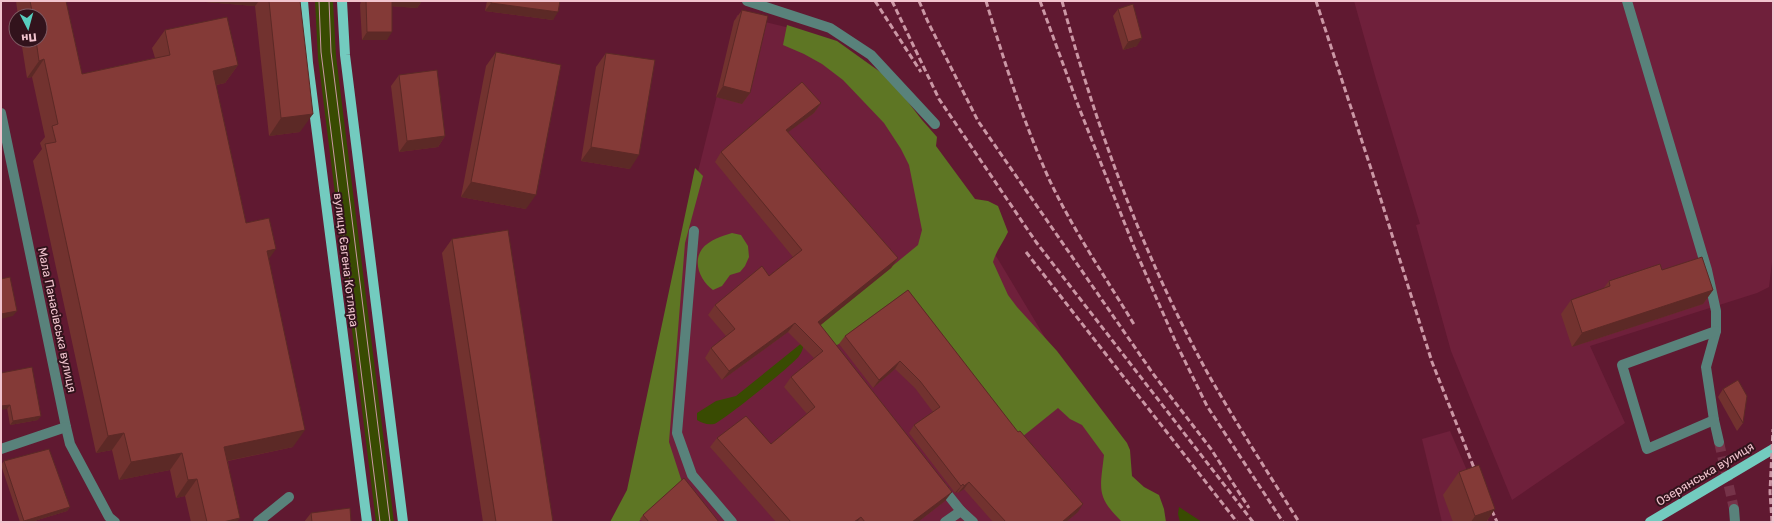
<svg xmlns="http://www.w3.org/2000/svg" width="1774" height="523" font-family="Rubik,sans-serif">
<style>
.built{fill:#6f203b}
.green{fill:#394b02}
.forest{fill:#5e7624}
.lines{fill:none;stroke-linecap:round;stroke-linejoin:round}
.minor-tunnel{stroke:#763349;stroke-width:10;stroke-dasharray:10 5;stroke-linecap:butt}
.minor{stroke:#59827b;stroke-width:10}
.major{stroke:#73cbbf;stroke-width:10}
.tram{stroke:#cb97a5;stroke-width:1}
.rail{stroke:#cb97a5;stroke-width:3;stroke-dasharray:6 3;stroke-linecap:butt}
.wall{fill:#72322f}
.shaded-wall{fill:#5c2926}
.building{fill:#843a37;stroke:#5c2926}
.labels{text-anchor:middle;stroke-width:4;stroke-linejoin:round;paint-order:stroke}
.street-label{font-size:12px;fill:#f1c4ce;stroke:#32131c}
</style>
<rect width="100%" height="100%" fill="#601931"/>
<g class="built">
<path d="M 1354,1 L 1773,1 L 1773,254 L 1769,287 L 1757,293 L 1590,346 L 1625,423 L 1512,500 L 1451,351 L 1416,225 L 1420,224 L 1376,79 Z"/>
<path d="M 737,15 L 790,28 L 898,93 L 1156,522 L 616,522 L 631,494 L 675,264 Z"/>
<path d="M 1450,431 L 1489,522 L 1442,522 L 1422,439 Z"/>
</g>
<g class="green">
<path d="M 315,1 L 333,1 L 336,56 L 394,522 L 376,522 L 318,58 Z"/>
<path d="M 803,342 C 804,347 802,352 799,356 C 793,365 721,422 714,424 C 707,425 702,423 697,420 L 697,413 L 716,401 L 736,396 Z"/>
<path d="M 1179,507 L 1202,522 L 1180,522 L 1178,514 Z"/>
</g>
<g class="forest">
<path d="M 787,25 L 837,41 L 890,79 L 922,120 L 937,137 L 936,146 L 975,199 L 988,201 L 998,206 L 1008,232 C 1003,243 996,251 993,262 L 1008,295 L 1017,307 L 1057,351 L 1127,443 L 1130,450 L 1132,476 L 1144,487 L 1159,495 L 1164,509 L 1166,522 L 1122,522 C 1096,496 1100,490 1104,455 L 1082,425 L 1070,419 L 1058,408 L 1017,441 L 903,298 L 841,343 L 820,353 L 813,331 L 918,245 L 922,230 L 909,165 L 901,149 L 884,123 L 843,80 L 822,64 L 804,54 L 783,45 Z"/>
<path d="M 695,168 L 703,176 L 685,243 L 669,442 L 682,482 L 638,522 L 610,522 L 627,490 Z"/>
<path d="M 732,233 L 741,235 L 748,246 L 749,257 L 745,266 L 740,272 L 730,275 L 722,286 L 713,290 C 701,281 692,263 702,249 C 709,240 722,236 732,233 Z"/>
</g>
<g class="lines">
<path class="minor-tunnel" d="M 1719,442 L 1734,509"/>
<g class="minor">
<path d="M 747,1 L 830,28 L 871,55 L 935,124"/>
<path d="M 1627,1 L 1707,270 L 1716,311 L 1716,331 L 1706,367 L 1714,420 L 1719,442"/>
<path d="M 1,113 L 66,427 L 70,444 L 109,517 L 115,522"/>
<path d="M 694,231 L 677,433 L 692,475 L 732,522"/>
<path d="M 1714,420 L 1647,449 L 1622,365 L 1716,331"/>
<path d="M 1,449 L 66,427"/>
<path d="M 941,486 L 961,511"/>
<path d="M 1734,509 L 1735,522"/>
<path d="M 258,522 L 289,497"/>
<path d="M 945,522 L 961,511 L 973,522"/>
</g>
<g class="major">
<path d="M 303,1 L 308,63 L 367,522"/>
<path d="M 342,1 L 345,55 L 403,522"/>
<path d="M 1650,522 L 1773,449"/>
</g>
<g class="tram">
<path d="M 319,1 L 321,52 L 380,522"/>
<path d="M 329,1 L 331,52 L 390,522"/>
</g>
<g class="rail">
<path d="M 875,1 L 921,72"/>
<path d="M 892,1 L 939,99 L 1036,242 L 1253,522"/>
<path d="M 919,1 L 928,22 L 978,121 L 1154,375 L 1211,449 L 1249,508"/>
<path d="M 986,1 C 1004,61 1023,121 1049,179 C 1073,230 1106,278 1135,326"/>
<path d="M 1040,1 L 1078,105 L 1134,247 L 1177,345 L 1207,406 L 1283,522"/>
<path d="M 1062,1 C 1097,130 1143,255 1207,372 C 1236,423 1268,473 1299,522"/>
<path d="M 1316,1 L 1376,184 L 1432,362 L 1478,478"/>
<path d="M 1026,252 L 1237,522"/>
<path d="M 1488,502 L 1497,522"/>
<path d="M 1772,522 L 1770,492 L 1773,429"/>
</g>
</g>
<g class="wall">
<path d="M 16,1 L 66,1 L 82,74 L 155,58 L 152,48 L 165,30 L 238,65 L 225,83 L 216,85 L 246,223 L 269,259 L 293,447 L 228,461 L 237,522 L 191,522 L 185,496 L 176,498 L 170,470 L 119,480 L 112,450 L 96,453 L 33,161 L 42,149 L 40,143 L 45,137 L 32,77 L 27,78 L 21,40 L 40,40 L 40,16 L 18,16 Z"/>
<path d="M 193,1 L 300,1 L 300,132 L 269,136 L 255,6 Z"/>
<path d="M 361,1 L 422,1 L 417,8 L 392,6 L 387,40 L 362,40 L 360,5 Z"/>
<path d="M 487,1 L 560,1 L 553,20 L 485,11 Z"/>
<path d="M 1118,9 L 1137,46 L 1123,50 L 1113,16 Z"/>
<path d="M 742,10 L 750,93 L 742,104 L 716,97 L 734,21 Z"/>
<path d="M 496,52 L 526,209 L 461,197 L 486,66 Z"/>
<path d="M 606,53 L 630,169 L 581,161 L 596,67 Z"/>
<path d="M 399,75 L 445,136 L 438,147 L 399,152 L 391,86 Z"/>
<path d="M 821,103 L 814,113 L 788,132 L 898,258 L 891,268 L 820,325 L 945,501 L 918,522 L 776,522 L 710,447 L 717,438 L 771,444 L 807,414 L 784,387 L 791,377 L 814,358 L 788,332 L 722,380 L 705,358 L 711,348 L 726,336 L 708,315 L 715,305 L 769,276 L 793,257 L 715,162 L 721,152 Z"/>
<path d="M 452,239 L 553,522 L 483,522 L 442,253 Z"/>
<path d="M 1662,270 L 1713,290 L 1703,304 L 1572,347 L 1561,314 L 1571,300 L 1603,289 L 1609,281 Z"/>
<path d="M 908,290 L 1078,512 L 1066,522 L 993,522 L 964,489 L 958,493 L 957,492 L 955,493 L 909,433 L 914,425 L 933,412 L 915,388 L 895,369 L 873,388 L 839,344 L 845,336 Z"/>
<path d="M 1,373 L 38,420 L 10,425 Z"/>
<path d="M 1723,389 L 1743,423 L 1737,431 L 1718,397 Z"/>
<path d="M 4,461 L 70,507 L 67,511 L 31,522 L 20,522 L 1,465 Z"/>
<path d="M 1459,472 L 1495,509 L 1486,522 L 1453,522 L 1443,495 Z"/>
<path d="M 311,513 L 351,522 L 304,522 Z"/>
<path d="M 643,515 L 719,522 L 643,522 L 640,519 Z"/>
</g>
<g class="shaded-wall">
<path d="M 193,1 L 259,1 L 255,6 Z"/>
<path d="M 390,1 L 422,1 L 417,8 L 387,6 Z"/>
<path d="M 491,3 L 558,12 L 553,20 L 485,11 Z"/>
<path d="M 367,32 L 392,32 L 387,40 L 362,40 Z"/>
<path d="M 1142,38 L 1137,46 L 1123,50 L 1128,42 Z"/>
<path d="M 44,59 L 32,77 L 27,78 L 39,61 Z"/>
<path d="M 238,65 L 225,83 L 201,88 L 213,71 Z"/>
<path d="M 723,86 L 750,93 L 742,104 L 716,97 Z"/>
<path d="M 821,103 L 814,113 L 779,139 L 786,130 Z"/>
<path d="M 313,114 L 300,132 L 269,136 L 281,118 Z"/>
<path d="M 445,136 L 438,147 L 399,152 L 407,141 Z"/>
<path d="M 591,147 L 639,155 L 630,169 L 581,161 Z"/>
<path d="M 471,182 L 536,195 L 526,209 L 461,197 Z"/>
<path d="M 276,249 L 264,266 L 267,251 Z"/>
<path d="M 898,258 L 891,268 L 812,332 L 818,322 Z"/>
<path d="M 1713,290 L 1703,304 L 1572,347 L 1582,333 Z"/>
<path d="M 17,311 L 13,316 L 1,319 L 1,314 Z"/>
<path d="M 795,323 L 788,332 L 722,380 L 729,371 Z"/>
<path d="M 900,361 L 895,369 L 873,388 L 879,380 Z"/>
<path d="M 10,405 L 7,409 L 1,410 L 1,406 Z"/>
<path d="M 41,416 L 38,420 L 10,425 L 13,421 Z"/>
<path d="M 305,430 L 293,447 L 212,464 L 224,447 Z"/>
<path d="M 124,433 L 112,450 L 96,453 L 108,436 Z"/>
<path d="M 182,453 L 170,470 L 119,480 L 131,462 Z"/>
<path d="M 197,479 L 185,496 L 176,498 L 188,480 Z"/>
<path d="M 969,482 L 964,489 L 958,493 L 964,486 Z"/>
<path d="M 963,484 L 957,492 L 955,493 L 961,486 Z"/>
<path d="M 952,492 L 945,501 L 918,522 L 912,522 Z"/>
<path d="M 1083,504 L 1078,512 L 1066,522 L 1062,522 Z"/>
<path d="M 70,507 L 67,511 L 31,522 L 23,522 L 24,521 Z"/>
<path d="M 1495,509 L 1486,522 L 1471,522 L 1475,516 Z"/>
<path d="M 861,517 L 857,522 L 854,522 Z"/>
<path d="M 240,518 L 237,522 L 223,522 Z"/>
</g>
<g class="building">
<path d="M 30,1 L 66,1 L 82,74 L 170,55 L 165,30 L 227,17 L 238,65 L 213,71 L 246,223 L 269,218 L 276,249 L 267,251 L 305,430 L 224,447 L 240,518 L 223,522 L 207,522 L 197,479 L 188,480 L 182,453 L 131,462 L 124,433 L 108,436 L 45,144 L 56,142 L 52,126 L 58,124 L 44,59 L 39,61 L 36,40 L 40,40 L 40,16 L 33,16 Z"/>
<path d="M 269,1 L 300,1 L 313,114 L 281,118 Z"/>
<path d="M 366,1 L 392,1 L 392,32 L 367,32 Z"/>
<path d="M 491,1 L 560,1 L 558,12 L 491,3 Z"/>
<path d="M 1133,4 L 1142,38 L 1128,42 L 1118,9 Z"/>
<path d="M 742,10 L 768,16 L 750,93 L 723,86 Z"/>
<path d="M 496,52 L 561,65 L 536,195 L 471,182 Z"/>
<path d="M 606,53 L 655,60 L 639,155 L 591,147 Z"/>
<path d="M 437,70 L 445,136 L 407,141 L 399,75 Z"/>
<path d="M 802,82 L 821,103 L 786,130 L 898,258 L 818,322 L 952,492 L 912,522 L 865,522 L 861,517 L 854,522 L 791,522 L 717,438 L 746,416 L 771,444 L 815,407 L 791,377 L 823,351 L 795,323 L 729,371 L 711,348 L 735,329 L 715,305 L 762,266 L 769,276 L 802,250 L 721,152 Z"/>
<path d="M 508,230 L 553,522 L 496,522 L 452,239 Z"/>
<path d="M 1702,257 L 1713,290 L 1582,333 L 1571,300 L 1610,286 L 1609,281 L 1660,264 L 1662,270 Z"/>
<path d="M 1,277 L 1,279 L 10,277 L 17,311 L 1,314 Z"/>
<path d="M 908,290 L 1018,432 L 1020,431 L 1083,504 L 1062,522 L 1006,522 L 969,482 L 964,486 L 963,484 L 961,486 L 914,425 L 940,407 L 920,381 L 900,361 L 879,380 L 845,336 Z"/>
<path d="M 32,367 L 41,416 L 13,421 L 10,405 L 1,406 L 1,373 Z"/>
<path d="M 1738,380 L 1747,396 L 1743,423 L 1723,389 Z"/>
<path d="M 49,449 L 70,507 L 24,521 L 4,461 Z"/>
<path d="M 1479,465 L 1495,509 L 1475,516 L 1459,472 Z"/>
<path d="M 684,478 L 719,522 L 649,522 L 643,515 Z"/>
<path d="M 350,508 L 351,522 L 312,522 L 311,513 Z"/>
</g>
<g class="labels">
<g class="street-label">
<text transform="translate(346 260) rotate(83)" y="4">вулиця Євгена Котляра</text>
<text transform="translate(57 320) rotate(78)" y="4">Мала Панасівська вулиця</text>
<text transform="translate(1705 474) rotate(-31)" y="4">Озерянська вулиця</text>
</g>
</g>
<rect width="1774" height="523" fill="none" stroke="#f1c4ce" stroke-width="4"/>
<g transform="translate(28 28) rotate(174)"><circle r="19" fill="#32131c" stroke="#7e5a63"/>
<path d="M0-3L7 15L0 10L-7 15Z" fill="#58cebf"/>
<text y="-6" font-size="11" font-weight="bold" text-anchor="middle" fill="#f1c4ce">Пн</text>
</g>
</svg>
